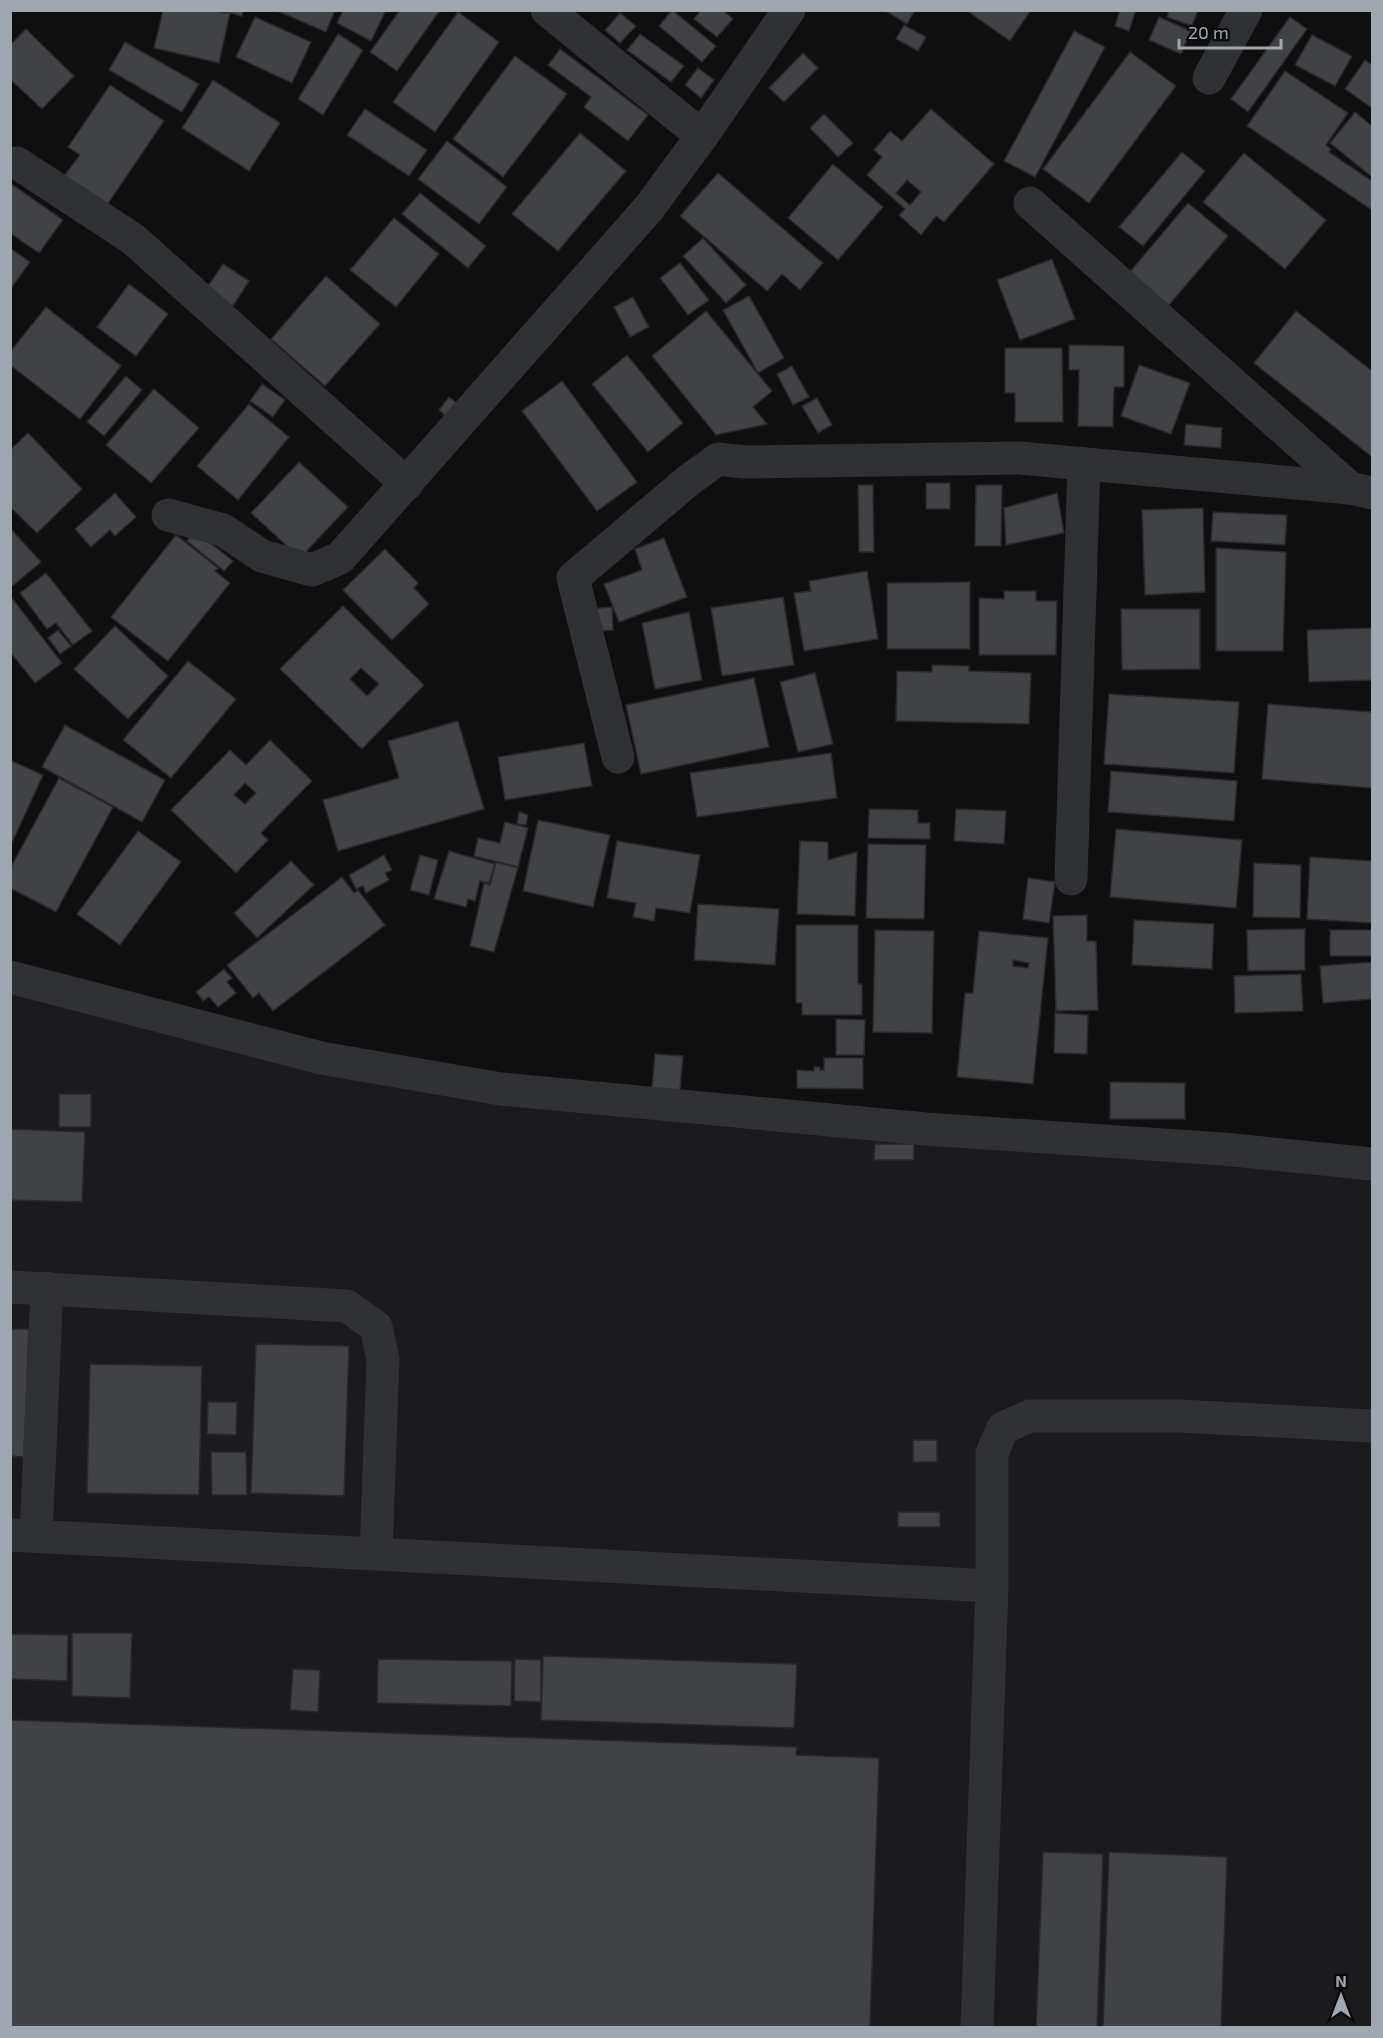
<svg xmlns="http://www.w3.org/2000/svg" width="1383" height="2038" font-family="'Exo 2',sans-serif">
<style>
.built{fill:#1b1b1d}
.building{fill:#404246;stroke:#29292c;stroke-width:1.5;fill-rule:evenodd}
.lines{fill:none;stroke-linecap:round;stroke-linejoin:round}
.minor{stroke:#303135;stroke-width:33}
</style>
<rect width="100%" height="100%" fill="#0f0f10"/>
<path class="built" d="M 10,988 L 393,1087 L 1372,1174 L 1372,2027 L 11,2027 Z"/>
<g class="building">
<path d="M 163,10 L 211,10 L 227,13 L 227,10 L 243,10 L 242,16 L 230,13 L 219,63 L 154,48 Z"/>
<path d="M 275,10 L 335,10 L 326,32 Z"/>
<path d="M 343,10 L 386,10 L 371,41 L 337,23 Z"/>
<path d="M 400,10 L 440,10 L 397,71 L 370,52 Z"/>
<path d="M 672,10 L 716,46 L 702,62 L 659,26 Z"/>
<path d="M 701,10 L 723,10 L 733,19 L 717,37 L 694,19 Z"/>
<path d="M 884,10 L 915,10 L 907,24 Z"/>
<path d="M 966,10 L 1031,10 L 1010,41 Z"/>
<path d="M 1120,10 L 1136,10 L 1129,31 L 1115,26 Z"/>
<path d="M 1169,10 L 1198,10 L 1192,26 L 1167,17 Z"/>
<path d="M 458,12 L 499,42 L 435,132 L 393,102 Z"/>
<path d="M 620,13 L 636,26 L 620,43 L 605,30 Z"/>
<path d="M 255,17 L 311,42 L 292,83 L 236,57 Z"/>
<path d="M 1159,17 L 1191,31 L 1181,54 L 1149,40 Z"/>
<path d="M 1290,17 L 1307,29 L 1248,112 L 1231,99 Z"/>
<path d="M 904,25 L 926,37 L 918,51 L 896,39 Z"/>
<path d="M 26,29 L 74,76 L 42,109 L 10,79 L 10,45 Z"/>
<path d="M 1074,31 L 1105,47 L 1035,177 L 1004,161 Z"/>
<path d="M 338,34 L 363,50 L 323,115 L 298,99 Z"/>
<path d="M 640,34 L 684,66 L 671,82 L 627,50 Z"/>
<path d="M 1312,35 L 1352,56 L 1335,86 L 1295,65 Z"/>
<path d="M 125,42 L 199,84 L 182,112 L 109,70 Z"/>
<path d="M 560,49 L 648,115 L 628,141 L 584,107 L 591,97 L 548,65 Z"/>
<path d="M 1130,52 L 1176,86 L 1089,203 L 1043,169 Z"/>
<path d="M 803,53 L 818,68 L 784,102 L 769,88 Z"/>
<path d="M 515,56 L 567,94 L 503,177 L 453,139 Z"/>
<path d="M 1365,60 L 1372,65 L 1372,108 L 1345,89 Z"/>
<path d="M 698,68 L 714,80 L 701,98 L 685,85 Z"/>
<path d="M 1285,71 L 1348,113 L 1326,145 L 1331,149 L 1329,152 L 1372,181 L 1372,210 L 1247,126 Z"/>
<path d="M 213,80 L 280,123 L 249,171 L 182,128 Z"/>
<path d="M 110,85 L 164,121 L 107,205 L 64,176 L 80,155 L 68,147 Z"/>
<path d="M 365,109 L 427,150 L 409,176 L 347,135 Z"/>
<path d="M 931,109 L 994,164 L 944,222 L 936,216 L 921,235 L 899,215 L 905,209 L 867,175 L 882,157 L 874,150 L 890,131 L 902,141 ZM 907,180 L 921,192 L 910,205 L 896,193 Z"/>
<path d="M 1355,112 L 1372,126 L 1372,177 L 1330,143 Z"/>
<path d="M 824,114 L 853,143 L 838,157 L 810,128 Z"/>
<path d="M 580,133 L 626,171 L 558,251 L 512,214 Z"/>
<path d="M 447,141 L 507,187 L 479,224 L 418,179 Z"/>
<path d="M 1182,152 L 1205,171 L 1143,246 L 1119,227 Z"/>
<path d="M 1244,153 L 1326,220 L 1285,269 L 1203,202 Z"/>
<path d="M 833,164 L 883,207 L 838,260 L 788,218 Z"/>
<path d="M 718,173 L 823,263 L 800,290 L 782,274 L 767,291 L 680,216 Z"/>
<path d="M 10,183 L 63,220 L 39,253 L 10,233 Z"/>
<path d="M 420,193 L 486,246 L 468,268 L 402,214 Z"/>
<path d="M 1188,203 L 1228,236 L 1168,306 L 1129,273 Z"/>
<path d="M 394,218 L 439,254 L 396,307 L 350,270 Z"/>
<path d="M 703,238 L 746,285 L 726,303 L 683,256 Z"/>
<path d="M 10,248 L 30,262 L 12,287 L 10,285 Z"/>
<path d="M 1052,259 L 1075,319 L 1020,340 L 997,280 Z"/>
<path d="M 680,263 L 709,300 L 688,315 L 660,278 Z"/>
<path d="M 223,264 L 249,281 L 231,309 L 204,292 Z"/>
<path d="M 326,276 L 380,324 L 325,386 L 271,339 Z"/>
<path d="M 129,284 L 168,314 L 136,356 L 97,327 Z"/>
<path d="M 749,296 L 784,358 L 758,373 L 723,310 Z"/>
<path d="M 633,297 L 649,327 L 630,337 L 614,307 Z"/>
<path d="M 46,307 L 121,366 L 80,419 L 10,365 L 10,352 Z"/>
<path d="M 706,311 L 772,391 L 753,407 L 767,424 L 716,435 L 652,356 Z"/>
<path d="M 1296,311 L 1372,371 L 1372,457 L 1254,363 Z"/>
<path d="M 1069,345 L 1124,346 L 1124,387 L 1114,387 L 1113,427 L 1078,426 L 1079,370 L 1069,370 Z"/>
<path d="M 1005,348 L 1062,348 L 1063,422 L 1015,422 L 1015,393 L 1005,393 Z"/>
<path d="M 627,355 L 683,423 L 648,452 L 592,384 Z"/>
<path d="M 1139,365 L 1190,383 L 1171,434 L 1121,416 Z"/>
<path d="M 792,366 L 809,397 L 793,405 L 777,374 Z"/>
<path d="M 126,376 L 142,390 L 104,436 L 87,422 Z"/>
<path d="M 562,381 L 637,482 L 597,511 L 522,411 Z"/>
<path d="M 262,384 L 285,400 L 273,417 L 250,401 Z"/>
<path d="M 154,389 L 199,428 L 151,483 L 106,445 Z"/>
<path d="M 449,397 L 466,410 L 455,423 L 439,410 Z"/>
<path d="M 817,398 L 832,425 L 818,433 L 802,406 Z"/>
<path d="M 249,404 L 289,437 L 238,500 L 197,466 Z"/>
<path d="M 1186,424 L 1222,428 L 1221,448 L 1184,445 Z"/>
<path d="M 28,433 L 82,489 L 37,533 L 10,507 L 10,450 Z"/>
<path d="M 299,462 L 348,507 L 300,558 L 251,513 Z"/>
<rect x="926" y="483" width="24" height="26"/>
<path d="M 858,485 L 873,485 L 874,552 L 859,552 Z"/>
<path d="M 976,485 L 1002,485 L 1001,546 L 975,546 Z"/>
<path d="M 115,493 L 136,517 L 115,536 L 110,530 L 91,547 L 75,529 Z"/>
<path d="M 1057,493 L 1064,533 L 1006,545 L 1004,508 Z"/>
<path d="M 1203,508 L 1205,592 L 1145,595 L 1142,510 Z"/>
<path d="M 1213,512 L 1287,515 L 1285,545 L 1211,541 Z"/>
<path d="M 10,528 L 41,562 L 10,588 Z"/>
<path d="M 195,531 L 233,561 L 224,571 L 187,541 Z"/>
<path d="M 176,535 L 218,568 L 215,571 L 230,583 L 168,661 L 111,617 Z"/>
<path d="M 664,538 L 687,597 L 619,622 L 604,584 L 642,570 L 635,549 Z"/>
<path d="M 1216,548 L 1286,552 L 1283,651 L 1216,651 Z"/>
<path d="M 385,549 L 418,583 L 414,588 L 429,604 L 392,640 L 343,590 Z"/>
<path d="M 867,571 L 878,639 L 804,651 L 794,593 L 811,591 L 809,581 Z"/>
<path d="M 46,573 L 92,631 L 73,645 L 56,623 L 47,629 L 20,593 Z"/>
<path d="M 970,582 L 970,649 L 887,649 L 887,583 Z"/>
<path d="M 1004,591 L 1036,591 L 1036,601 L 1057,601 L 1056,655 L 979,655 L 979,598 L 1004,599 Z"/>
<path d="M 783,597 L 794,665 L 722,676 L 711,608 Z"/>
<path d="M 12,598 L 62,663 L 35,683 L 10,652 L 10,599 Z"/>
<path d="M 343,606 L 424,685 L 362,749 L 280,669 ZM 361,668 L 379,684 L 367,696 L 350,679 Z"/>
<path d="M 612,607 L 613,630 L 592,632 L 590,609 Z"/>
<path d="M 1121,609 L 1200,609 L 1200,669 L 1122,670 Z"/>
<path d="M 689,612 L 702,680 L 655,689 L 642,623 Z"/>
<path d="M 115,626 L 168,676 L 128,719 L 74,669 Z"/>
<path d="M 1372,628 L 1372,680 L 1309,682 L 1307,630 Z"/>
<path d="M 58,630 L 71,646 L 60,654 L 48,638 Z"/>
<path d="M 188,661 L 236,699 L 171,778 L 123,740 Z"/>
<path d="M 932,665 L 969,666 L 969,671 L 1031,673 L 1029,724 L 896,721 L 897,671 L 932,672 Z"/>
<path d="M 815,673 L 833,744 L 798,752 L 780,682 Z"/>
<path d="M 754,678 L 769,747 L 641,774 L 626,705 Z"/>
<path d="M 1109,694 L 1239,702 L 1234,773 L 1104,764 Z"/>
<path d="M 1268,704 L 1372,712 L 1372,788 L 1262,779 Z"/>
<path d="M 458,721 L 484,809 L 338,851 L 323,800 L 399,778 L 388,741 Z"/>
<path d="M 65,725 L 165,780 L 142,822 L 42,767 Z"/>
<path d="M 270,740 L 312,781 L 261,833 L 268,840 L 236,873 L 171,810 L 230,750 L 246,765 ZM 245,783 L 256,793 L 245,804 L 234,795 Z"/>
<path d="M 584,743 L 592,786 L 505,800 L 498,757 Z"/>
<path d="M 831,753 L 837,798 L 697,817 L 690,773 Z"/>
<path d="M 10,760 L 43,775 L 10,847 Z"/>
<path d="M 1111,771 L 1237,781 L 1234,821 L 1108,812 Z"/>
<path d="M 59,778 L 113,807 L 56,912 L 10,888 L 10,869 Z"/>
<path d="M 869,809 L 918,810 L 918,823 L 930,823 L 930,839 L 868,838 Z"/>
<path d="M 956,809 L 1006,811 L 1004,844 L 954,841 Z"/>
<path d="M 519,812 L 528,815 L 526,825 L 517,824 Z"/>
<path d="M 538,820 L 610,835 L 593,907 L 523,891 Z"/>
<path d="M 505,822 L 528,828 L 518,867 L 474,856 L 478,838 L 500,843 Z"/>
<path d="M 1116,829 L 1242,840 L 1236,908 L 1110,897 Z"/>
<path d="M 138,831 L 181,862 L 120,945 L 77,914 Z"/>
<path d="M 617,841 L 700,855 L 690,913 L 656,908 L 654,921 L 633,917 L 636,903 L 607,898 Z"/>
<path d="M 800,841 L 828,842 L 828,860 L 857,852 L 855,916 L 797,914 Z"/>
<path d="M 868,844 L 926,845 L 924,919 L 866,918 Z"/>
<path d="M 449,851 L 495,864 L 489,883 L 480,881 L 475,901 L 468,899 L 466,907 L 434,899 Z"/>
<path d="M 384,855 L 392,870 L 385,873 L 389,880 L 366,893 L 363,886 L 356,889 L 349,875 Z"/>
<path d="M 420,855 L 438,860 L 429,895 L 410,890 Z"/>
<path d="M 1310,857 L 1372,861 L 1372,923 L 1307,919 Z"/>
<path d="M 291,861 L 314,885 L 257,938 L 234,913 Z"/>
<path d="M 496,862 L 518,868 L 494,952 L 470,946 L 484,883 L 490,885 Z"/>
<path d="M 1254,863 L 1301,865 L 1300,918 L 1253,917 Z"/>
<path d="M 342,877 L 354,893 L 358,890 L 385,925 L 273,1011 L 259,993 L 253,998 L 227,965 Z"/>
<path d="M 1028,878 L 1055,882 L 1049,923 L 1023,919 Z"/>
<path d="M 698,904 L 779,909 L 775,965 L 694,960 Z"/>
<path d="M 1087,915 L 1087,941 L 1096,941 L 1098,1010 L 1056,1011 L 1053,916 Z"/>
<path d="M 1134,920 L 1214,924 L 1212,969 L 1132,965 Z"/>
<path d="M 796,925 L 858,925 L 858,984 L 862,984 L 862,1015 L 802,1015 L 802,1003 L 796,1003 Z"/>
<path d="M 1305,929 L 1305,970 L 1248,971 L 1247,930 Z"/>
<path d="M 875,930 L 934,931 L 932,1033 L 873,1032 Z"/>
<rect x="1330" y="930" width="42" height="26"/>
<path d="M 979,931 L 1048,938 L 1033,1084 L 957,1077 L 965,993 L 973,993 ZM 1013,960 L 1029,963 L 1028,968 L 1013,966 Z"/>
<path d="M 1372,962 L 1372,999 L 1323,1003 L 1320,966 Z"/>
<path d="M 224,969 L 232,978 L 227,982 L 236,993 L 218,1007 L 209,997 L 203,1001 L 196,992 Z"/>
<path d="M 1301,974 L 1303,1011 L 1235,1013 L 1234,976 Z"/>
<path d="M 1055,1013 L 1088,1015 L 1087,1054 L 1054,1053 Z"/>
<path d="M 836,1019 L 865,1020 L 864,1055 L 836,1055 Z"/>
<path d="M 655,1054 L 683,1056 L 680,1090 L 652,1088 Z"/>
<path d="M 824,1058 L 863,1058 L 863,1089 L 797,1088 L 797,1070 L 814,1071 L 814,1067 L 820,1067 L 820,1070 L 824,1070 Z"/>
<path d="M 1110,1082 L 1185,1083 L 1185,1119 L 1110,1119 Z"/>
<rect x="59" y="1094" width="32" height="33"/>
<path d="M 10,1129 L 85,1132 L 82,1202 L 10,1200 Z"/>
<path d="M 875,1144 L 914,1144 L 914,1160 L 874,1160 Z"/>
<path d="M 10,1329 L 29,1329 L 24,1457 L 10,1456 Z"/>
<path d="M 256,1344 L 349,1346 L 344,1496 L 251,1493 Z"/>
<path d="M 90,1364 L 202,1366 L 199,1495 L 87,1493 Z"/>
<path d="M 208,1402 L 237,1402 L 236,1435 L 207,1434 Z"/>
<rect x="913" y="1440" width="24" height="22"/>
<path d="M 211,1452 L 246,1452 L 247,1495 L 212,1495 Z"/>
<rect x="898" y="1512" width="42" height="15"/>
<path d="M 72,1633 L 132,1633 L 130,1698 L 72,1696 Z"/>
<path d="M 10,1634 L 68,1635 L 67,1681 L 10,1679 Z"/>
<path d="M 543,1656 L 797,1664 L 794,1728 L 541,1720 Z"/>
<path d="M 378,1659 L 512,1661 L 511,1706 L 377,1703 Z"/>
<path d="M 515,1659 L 541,1660 L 541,1702 L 514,1701 Z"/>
<path d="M 293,1669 L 320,1670 L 318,1712 L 290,1710 Z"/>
<path d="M 10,1720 L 797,1747 L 796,1755 L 879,1758 L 870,2028 L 10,2028 Z"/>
<path d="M 1043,1852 L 1103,1854 L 1097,2028 L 1036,2028 Z"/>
<path d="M 1109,1852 L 1227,1857 L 1221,2028 L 1103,2028 Z"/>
</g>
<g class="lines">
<g class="minor">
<path d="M 547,10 L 702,136"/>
<path d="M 1209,78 L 1246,10"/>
<path d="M 17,163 L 133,239 L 407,484"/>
<path d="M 1030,203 L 1350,488"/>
<path d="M 168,515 L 223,530 L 262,556 L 312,570 L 340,558 L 649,208 L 702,136 L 789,10"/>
<path d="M 618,757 L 573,578 L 689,480 L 718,459 L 745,462 L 1019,458 L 1350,488 L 1372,493"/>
<path d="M 1071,879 L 1084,464"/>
<path d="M 10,977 L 321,1058 L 501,1089 L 926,1129 L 1223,1149 L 1372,1164"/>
<path d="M 10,1287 L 347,1306 L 376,1327 L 383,1359 L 376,1554"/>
<path d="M 10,1535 L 992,1586"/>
<path d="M 36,1536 L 47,1288"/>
<path d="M 977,2028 L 992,1586 L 992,1453 L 1003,1428 L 1030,1416 L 1179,1416 L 1372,1426"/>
</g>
</g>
<rect width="1383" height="2038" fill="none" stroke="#a1a7b0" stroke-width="24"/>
<g transform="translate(1341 1996)" stroke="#0a0a0b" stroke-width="4.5" paint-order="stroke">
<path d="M0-4.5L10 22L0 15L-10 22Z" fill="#a1a7b0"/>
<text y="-9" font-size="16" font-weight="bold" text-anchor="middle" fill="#a1a7b0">N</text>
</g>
<path d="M1179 39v9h102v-9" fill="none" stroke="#a1a7b0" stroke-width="3"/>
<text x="1188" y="39" font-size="18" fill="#a1a7b0" stroke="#0a0a0b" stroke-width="4.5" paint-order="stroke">20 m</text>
</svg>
